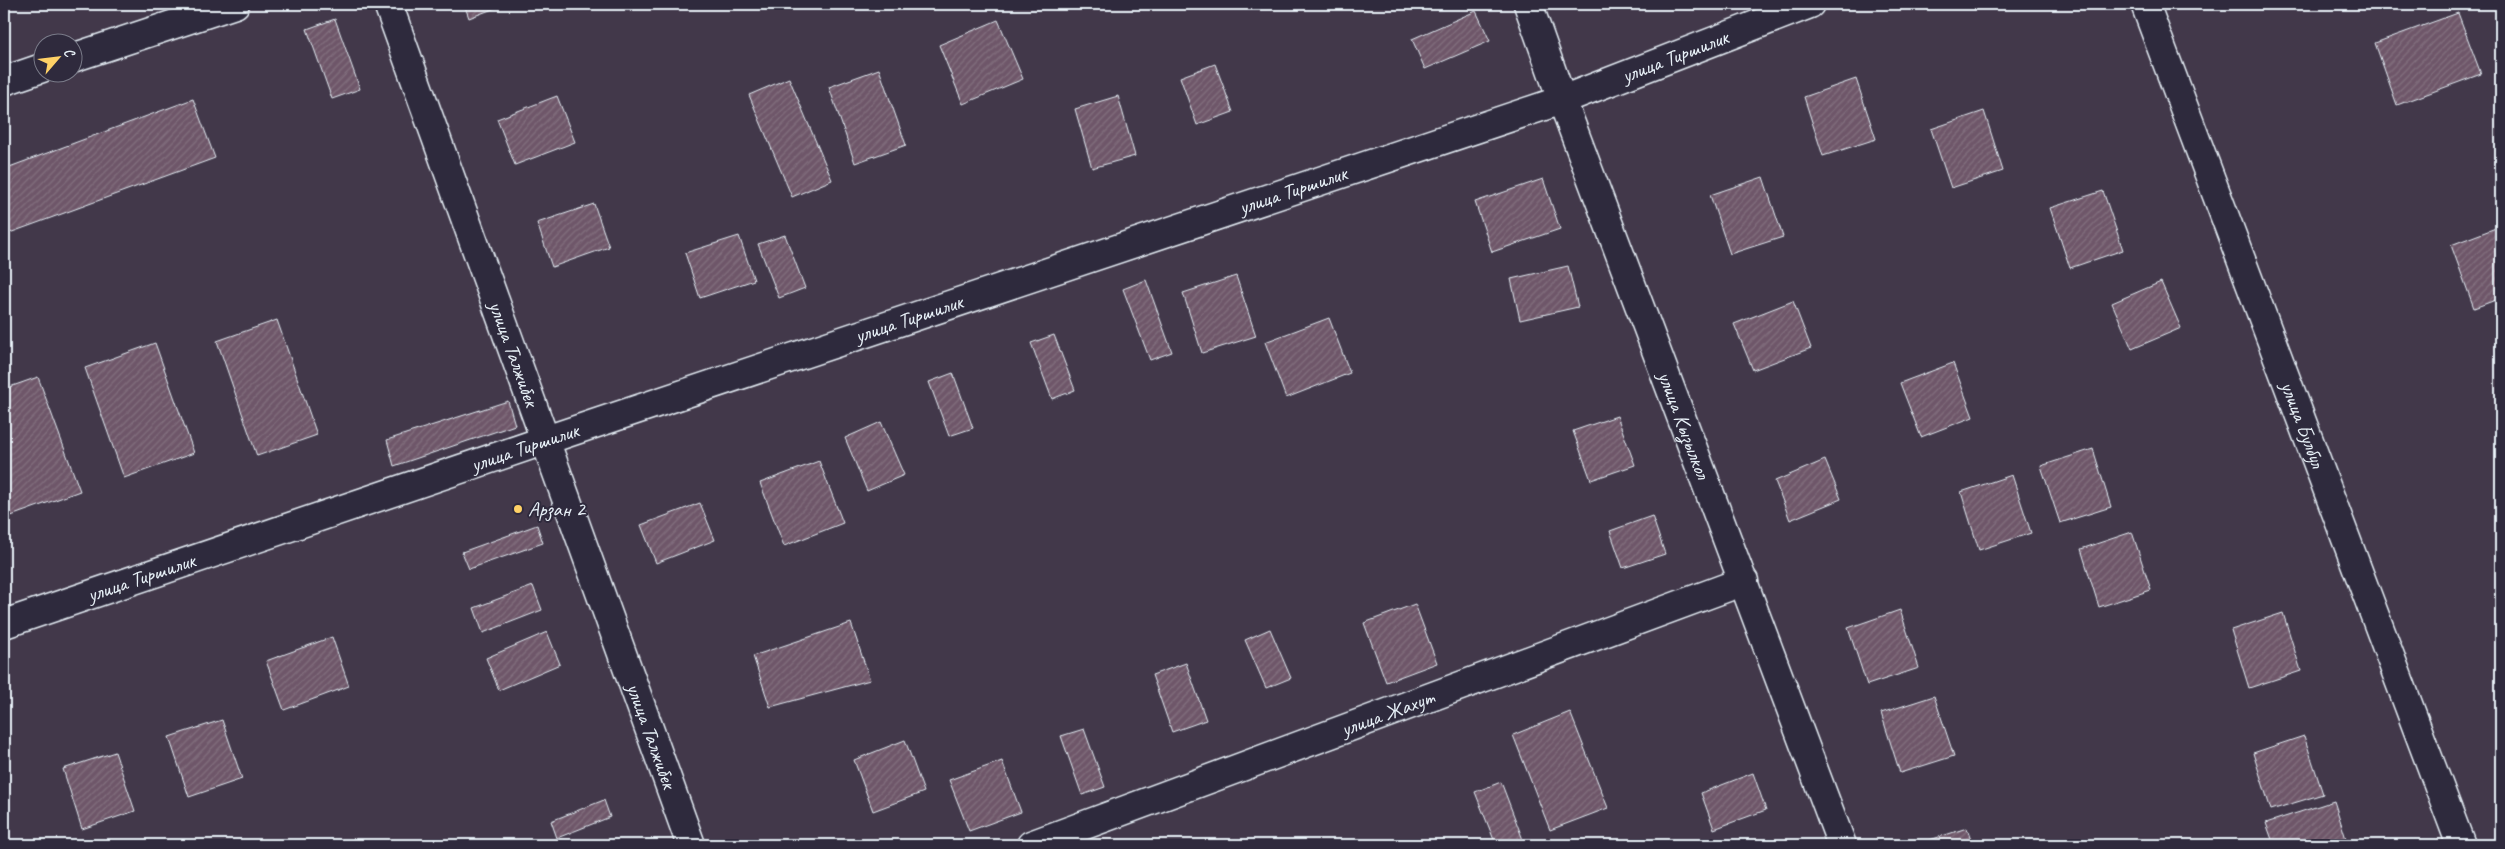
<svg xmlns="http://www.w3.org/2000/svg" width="2505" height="849" font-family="Caveat,sans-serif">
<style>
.building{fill:url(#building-hatch);stroke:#e8f1f8}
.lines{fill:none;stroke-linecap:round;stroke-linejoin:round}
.minor-casing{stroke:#e8f1f8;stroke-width:31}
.minor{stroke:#2f2a3d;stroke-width:28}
.poi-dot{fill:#ffd166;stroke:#2f2a3d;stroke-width:2}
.labels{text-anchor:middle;stroke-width:4;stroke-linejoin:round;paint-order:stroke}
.street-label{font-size:21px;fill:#e8f1f8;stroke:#2f2a3d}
.poi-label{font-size:21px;fill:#e8f1f8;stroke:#2f2a3d;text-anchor:start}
</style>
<defs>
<pattern id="building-hatch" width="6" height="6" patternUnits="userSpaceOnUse" patternTransform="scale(1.25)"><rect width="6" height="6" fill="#6e5769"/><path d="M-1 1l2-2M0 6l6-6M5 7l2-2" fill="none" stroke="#83707f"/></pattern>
</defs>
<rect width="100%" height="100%" fill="#42384a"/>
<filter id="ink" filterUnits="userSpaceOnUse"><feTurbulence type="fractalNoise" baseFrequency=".02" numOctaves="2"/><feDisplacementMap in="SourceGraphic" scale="10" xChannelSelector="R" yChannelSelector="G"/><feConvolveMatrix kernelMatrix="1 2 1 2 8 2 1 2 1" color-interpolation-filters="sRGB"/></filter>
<g filter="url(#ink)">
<g class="building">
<path d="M 464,4 L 506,4 L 469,18 Z"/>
<path d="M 1476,11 L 1490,41 L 1425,69 L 1412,39 Z"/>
<path d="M 2458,13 L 2481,74 L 2397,105 L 2375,43 Z"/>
<path d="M 335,19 L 360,89 L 332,99 L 307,29 Z"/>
<path d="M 998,20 L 1023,79 L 963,104 L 939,45 Z"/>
<path d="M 1215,64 L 1233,112 L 1197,125 L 1180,77 Z"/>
<path d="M 879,69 L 906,145 L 855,163 L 829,87 Z"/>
<path d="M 789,78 L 832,180 L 792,197 L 749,95 Z"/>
<path d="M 1856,79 L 1876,139 L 1823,156 L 1804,97 Z"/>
<path d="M 557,96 L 575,142 L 515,165 L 497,119 Z"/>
<path d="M 1118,96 L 1135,156 L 1092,168 L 1075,109 Z"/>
<path d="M 193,99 L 215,158 L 4,235 L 4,169 Z"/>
<path d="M 1984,111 L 2003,171 L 1951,188 L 1931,129 Z"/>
<path d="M 1763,177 L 1783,237 L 1730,254 L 1710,195 Z"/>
<path d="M 1543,179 L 1560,229 L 1492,252 L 1475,202 Z"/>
<path d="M 2103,191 L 2123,250 L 2070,268 L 2050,208 Z"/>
<path d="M 594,204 L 609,247 L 552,267 L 537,223 Z"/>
<path d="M 2501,226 L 2501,298 L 2474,308 L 2451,245 Z"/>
<path d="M 785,235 L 805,288 L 779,298 L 758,244 Z"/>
<path d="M 739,236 L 754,280 L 700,298 L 685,253 Z"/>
<path d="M 1568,266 L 1578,307 L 1520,320 L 1511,279 Z"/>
<path d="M 1236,276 L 1256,336 L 1202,353 L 1183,293 Z"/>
<path d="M 1146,280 L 1172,352 L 1150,360 L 1123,289 Z"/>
<path d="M 2161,282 L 2181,328 L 2132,349 L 2112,303 Z"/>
<path d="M 1793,301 L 1811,348 L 1753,370 L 1734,324 Z"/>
<path d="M 1329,318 L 1350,373 L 1286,398 L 1265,342 Z"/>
<path d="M 277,320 L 317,435 L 257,456 L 217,341 Z"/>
<path d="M 1054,335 L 1075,390 L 1052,399 L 1031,343 Z"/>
<path d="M 155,343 L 194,453 L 124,478 L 85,368 Z"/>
<path d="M 1953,363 L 1973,417 L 1921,437 L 1900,383 Z"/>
<path d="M 953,373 L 973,428 L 949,436 L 929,382 Z"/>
<path d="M 38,377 L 80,491 L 11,516 L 4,494 L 4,389 Z"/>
<path d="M 508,401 L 515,425 L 394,466 L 387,440 Z"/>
<path d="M 1617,416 L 1635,465 L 1591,480 L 1573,431 Z"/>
<path d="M 881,422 L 904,475 L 867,491 L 845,438 Z"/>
<path d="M 2093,449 L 2111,507 L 2060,523 L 2041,466 Z"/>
<path d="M 1825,460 L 1841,499 L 1790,520 L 1775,481 Z"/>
<path d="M 819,461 L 843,523 L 784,546 L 760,483 Z"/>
<path d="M 2012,475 L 2031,533 L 1979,550 L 1961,492 Z"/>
<path d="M 700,503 L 715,540 L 656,563 L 641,525 Z"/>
<path d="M 1652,516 L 1665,554 L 1623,568 L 1610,531 Z"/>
<path d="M 537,525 L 543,543 L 469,569 L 462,552 Z"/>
<path d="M 2132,532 L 2151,590 L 2099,607 L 2081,549 Z"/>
<path d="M 533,586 L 542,610 L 483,633 L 474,608 Z"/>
<path d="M 1415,604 L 1437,663 L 1386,682 L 1364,623 Z"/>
<path d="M 1900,610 L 1919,668 L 1867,685 L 1848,628 Z"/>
<path d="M 2283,613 L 2301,671 L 2249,688 L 2231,630 Z"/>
<path d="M 851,623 L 870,680 L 770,707 L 753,656 Z"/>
<path d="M 1270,629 L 1291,678 L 1266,688 L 1245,640 Z"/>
<path d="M 547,632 L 560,664 L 499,690 L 486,658 Z"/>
<path d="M 332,637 L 349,686 L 284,710 L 266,661 Z"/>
<path d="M 1186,663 L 1206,720 L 1172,732 L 1152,675 Z"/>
<path d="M 1934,696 L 1954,756 L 1900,773 L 1881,713 Z"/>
<path d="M 1570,712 L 1608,808 L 1550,830 L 1513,735 Z"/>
<path d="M 222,720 L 242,779 L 189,797 L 169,737 Z"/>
<path d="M 1084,729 L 1105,787 L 1082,795 L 1061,736 Z"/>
<path d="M 2304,736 L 2323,794 L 2271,810 L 2253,753 Z"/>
<path d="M 905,740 L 924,792 L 873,811 L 854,760 Z"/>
<path d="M 115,752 L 135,811 L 82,829 L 63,769 Z"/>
<path d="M 1002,761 L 1021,812 L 969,831 L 949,780 Z"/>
<path d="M 1753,773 L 1766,810 L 1714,829 L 1701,793 Z"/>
<path d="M 1501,782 L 1525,845 L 1496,845 L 1475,792 Z"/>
<path d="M 604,800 L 610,817 L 557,838 L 551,821 Z"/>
<path d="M 2334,801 L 2348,845 L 2274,845 L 2266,823 Z"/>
<path d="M 1967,828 L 1973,845 L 1914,845 Z"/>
</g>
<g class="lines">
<g class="minor-casing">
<g id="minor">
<path id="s1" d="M 388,4 L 691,845"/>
<path id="s2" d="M 1528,4 L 1562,100 L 1842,845"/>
<path id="s3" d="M 2145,4 L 2461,845"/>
<path d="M 72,58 L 235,4"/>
<path d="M 4,81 L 42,68"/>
<path id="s4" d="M 4,624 L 546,440 L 1562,100 L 1810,4"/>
<path id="s5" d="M 1031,845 L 1744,581"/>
</g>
</g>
<use href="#minor" class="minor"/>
</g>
</g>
<circle class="poi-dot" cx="518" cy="509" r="5"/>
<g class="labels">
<g class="street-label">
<text dy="7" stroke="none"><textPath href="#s4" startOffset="1765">улица Тиршилик</textPath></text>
<text dy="7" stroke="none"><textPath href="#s4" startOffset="1360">улица Тиршилик</textPath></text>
<text dy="7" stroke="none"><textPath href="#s4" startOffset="955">улица Тиршилик</textPath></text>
<text dy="7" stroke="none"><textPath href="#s1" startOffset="372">улица Талжибек</textPath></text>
<text dy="7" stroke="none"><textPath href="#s3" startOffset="449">улица Булбул</textPath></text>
<text dy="7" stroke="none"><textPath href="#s2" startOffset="449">улица Кызылкол</textPath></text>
<text dy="7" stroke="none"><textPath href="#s4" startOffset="550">улица Тиршилик</textPath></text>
<text dy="7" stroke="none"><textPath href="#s4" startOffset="145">улица Тиршилик</textPath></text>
<text dy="7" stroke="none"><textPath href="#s5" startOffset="380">улица Жахут</textPath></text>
<text dy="7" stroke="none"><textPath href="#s1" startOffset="778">улица Талжибек</textPath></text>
</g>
<g class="poi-label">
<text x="528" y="516">Арзан 2</text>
</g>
</g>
<rect width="2505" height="849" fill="none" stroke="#2f2a3d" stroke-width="20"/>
<rect x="10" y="10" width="2485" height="829" fill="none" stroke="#e8f1f8" stroke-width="2" filter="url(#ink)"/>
<g transform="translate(58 58) rotate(62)"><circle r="24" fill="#2f2a3d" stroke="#797a88"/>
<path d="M0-4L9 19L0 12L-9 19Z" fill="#ffd166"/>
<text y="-8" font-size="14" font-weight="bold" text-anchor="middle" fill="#e8f1f8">С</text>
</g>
</svg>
